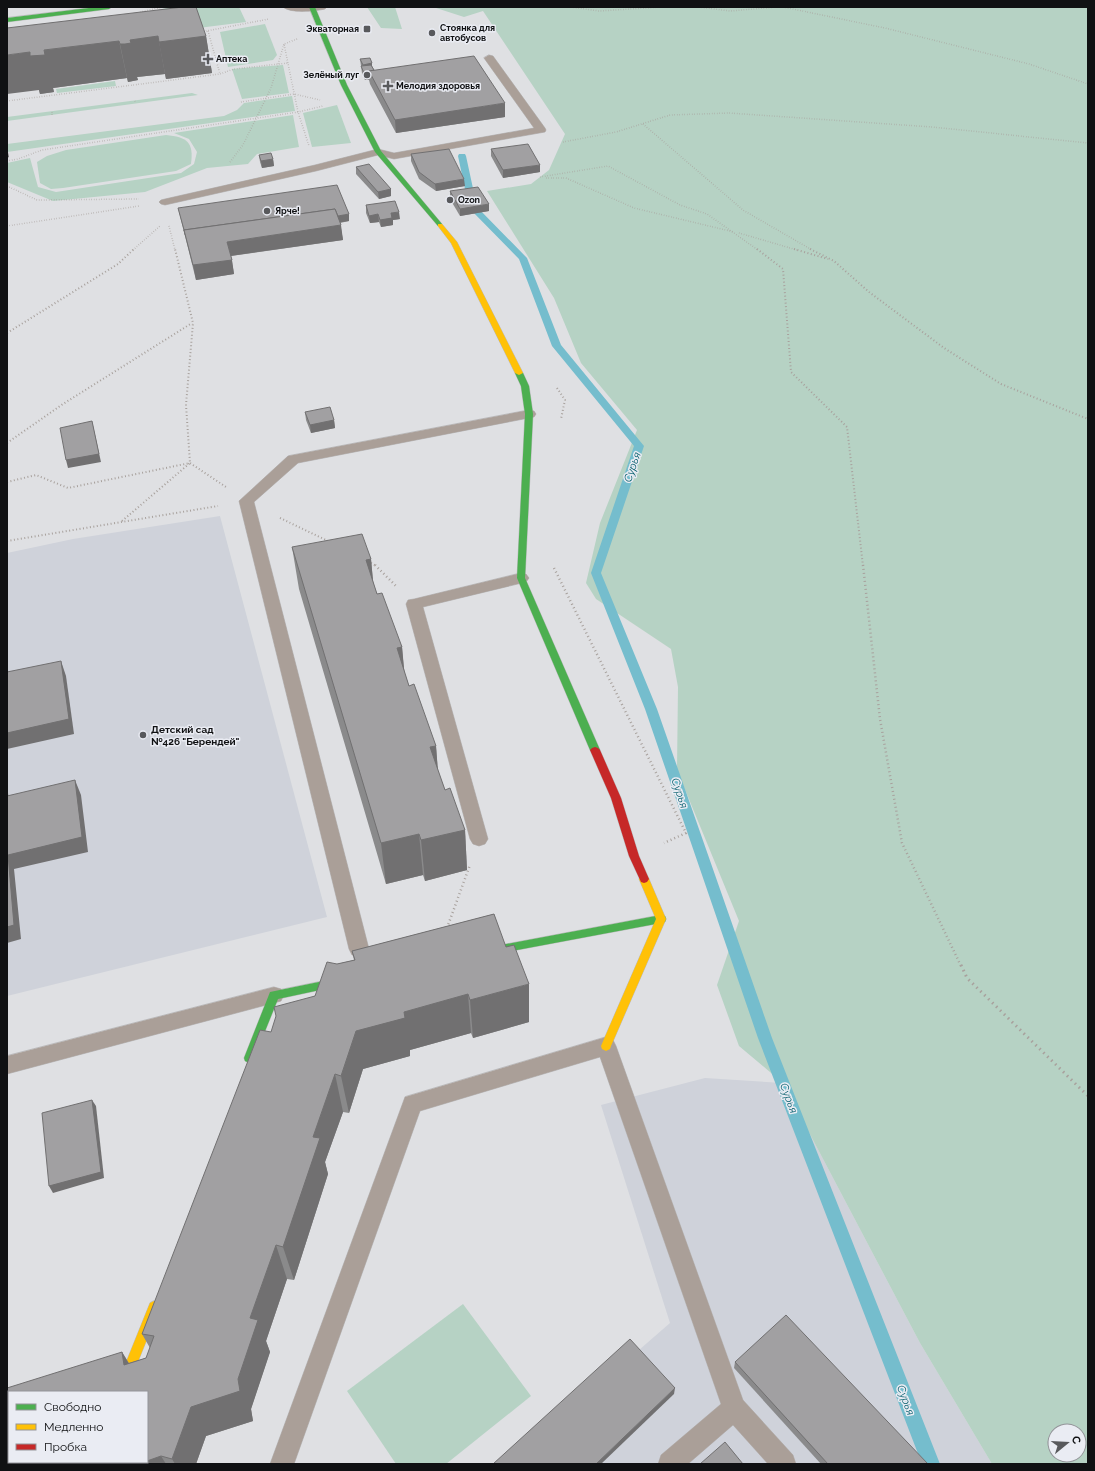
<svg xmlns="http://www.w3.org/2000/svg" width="1095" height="1471" font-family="Raleway,sans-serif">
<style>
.built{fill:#cfd2da}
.green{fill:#b6d2c4;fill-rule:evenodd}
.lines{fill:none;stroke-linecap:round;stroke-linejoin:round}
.stream{fill:#75bdcd;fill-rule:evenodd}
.lane-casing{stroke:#bbbbbd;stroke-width:1}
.fast-casing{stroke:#bbbbbd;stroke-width:1}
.slow-casing{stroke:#bbbbbd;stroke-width:1}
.jam-casing{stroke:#bbbbbd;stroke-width:1}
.path-far3{stroke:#a8a19d;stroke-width:1.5;stroke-dasharray:0.5 2;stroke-linecap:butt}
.path-far2{stroke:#a8a19d;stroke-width:2;stroke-dasharray:1 2.5;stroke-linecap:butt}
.path-far1{stroke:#a8a19d;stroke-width:2.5;stroke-dasharray:1 3;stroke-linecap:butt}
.path{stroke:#a8a19d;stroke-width:3;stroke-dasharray:1.5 4;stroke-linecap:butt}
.lane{fill:#aa9f98;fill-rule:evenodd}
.fast{fill:#4caf50;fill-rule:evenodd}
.slow{fill:#ffc107;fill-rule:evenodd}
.jam{fill:#c62828;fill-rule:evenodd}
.wall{fill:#8a8a8b}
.shaded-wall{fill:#717071}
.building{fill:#a1a0a2;stroke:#717071}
.poi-dot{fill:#58595c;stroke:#eaecf3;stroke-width:1.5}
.labels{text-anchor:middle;stroke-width:3;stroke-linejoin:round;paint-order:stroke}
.far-poi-label{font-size:9px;font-weight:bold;fill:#101113;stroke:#eaecf3;text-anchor:start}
.poi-label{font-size:10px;font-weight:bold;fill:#101113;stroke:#eaecf3;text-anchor:start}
.water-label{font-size:11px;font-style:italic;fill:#005c6b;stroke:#eaecf3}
</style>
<rect width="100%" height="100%" fill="#dfe0e3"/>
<g class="built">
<path d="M 220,516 L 327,917 L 7,996 L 7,553 L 73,539 Z"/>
<path d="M 705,1078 L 783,1083 L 920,1343 L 992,1464 L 508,1464 L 670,1323 L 601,1105 Z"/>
</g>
<g class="green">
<path d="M 170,7 L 239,7 L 246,22 L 7,52 L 7,32 L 127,18 Z"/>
<path d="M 367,7 L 397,7 L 395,7 L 402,29 L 381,28 Z"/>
<path d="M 433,7 L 1088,7 L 1088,1464 L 992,1464 L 920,1343 L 783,1083 L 739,1046 L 717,985 L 739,921 L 677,770 L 678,687 L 671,649 L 596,599 L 586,583 L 600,523 L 637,430 L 581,363 L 554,298 L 487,191 L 531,184 L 549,170 L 565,134 L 483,11 L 464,17 ZM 1055,1431 L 1079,1431 L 1079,1455 L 1055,1455 Z"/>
<path d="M 265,24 L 277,55 L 273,60 L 228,67 L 220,32 Z"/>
<path d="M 283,65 L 289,93 L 242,99 L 232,69 Z"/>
<path d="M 115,81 L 116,86 L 57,93 L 56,89 Z"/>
<path d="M 192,93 L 198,95 L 7,121 L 7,117 Z"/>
<path d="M 292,96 L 295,111 L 7,152 L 7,144 L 224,116 L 237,110 L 244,103 Z"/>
<path d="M 337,105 L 351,143 L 312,147 L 303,113 Z"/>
<path d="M 293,115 L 299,147 L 257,154 L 248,164 L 207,168 L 145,192 L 53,201 L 7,182 L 7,163 L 30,158 L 38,187 L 56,192 L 181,173 L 194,164 L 197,152 L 189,139 L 174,133 Z"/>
<path d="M 166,135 C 187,137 194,142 191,164 L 176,171 L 63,188 L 51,189 L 40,183 L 37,162 L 47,156 L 66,150 Z"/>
<path d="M 463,1304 L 531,1396 L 446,1464 L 396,1464 L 347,1391 Z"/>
</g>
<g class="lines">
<path class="stream" d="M 459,154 L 465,154 L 466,156 L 477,207 L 527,258 L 561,345 L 644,446 L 601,573 L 657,709 L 772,1038 L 940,1464 L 922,1464 L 758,1038 L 645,709 L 591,573 L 634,446 L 552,346 L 519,259 L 469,208 L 458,156 Z"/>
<g class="lane-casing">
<g id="lane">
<path d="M 283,7 L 327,7 L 325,9 C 316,11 290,14 283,7 Z"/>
<path d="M 489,55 L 493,56 L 545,128 L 546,130 L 545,132 L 394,159 L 378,155 L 316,171 L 165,205 L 161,204 L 159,202 L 161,200 L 165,199 L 315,165 L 378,149 L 394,153 L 534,128 L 484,58 Z"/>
<path d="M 529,410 L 534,411 L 536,414 L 534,417 L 298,463 L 254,502 L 369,949 L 366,955 L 359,957 L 352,955 L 349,949 L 239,501 L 288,456 Z"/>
<path d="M 521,573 L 526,574 L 529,578 L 526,582 L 423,607 L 488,839 L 485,844 L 479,846 L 473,844 L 470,839 L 406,604 L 408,600 L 414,599 Z"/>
<path d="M 274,987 L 281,989 L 284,995 L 281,1001 L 274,1003 L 7,1074 L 7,1056 Z"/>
<path d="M 606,1037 L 613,1040 L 616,1046 L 743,1400 L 793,1455 L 796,1464 L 768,1464 L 733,1425 L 688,1464 L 658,1464 L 661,1455 L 721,1404 L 600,1057 L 420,1111 L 294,1464 L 270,1464 L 405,1097 Z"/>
</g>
</g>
<g class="fast-casing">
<g id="fast">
<path d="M 97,7 L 112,7 L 109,9 L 7,22 L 7,18 Z"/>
<path d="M 309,7 L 315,7 L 347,85 L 381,151 L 442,224 L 442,226 L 438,226 L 375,152 L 341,85 Z"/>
<path d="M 519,371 L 523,373 L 529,386 L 533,414 L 525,578 L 600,750 L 598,752 L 592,752 L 590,750 L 517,578 L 525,414 L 521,386 L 515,373 Z"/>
<path d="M 661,915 L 665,916 L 666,919 L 665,922 L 661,923 L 485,956 L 481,955 L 480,952 L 481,949 L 485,948 Z"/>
<path d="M 348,976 L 352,977 L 353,980 L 352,983 L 348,984 L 278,999 L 253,1061 L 249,1063 L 245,1061 L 244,1058 L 270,992 Z"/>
</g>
</g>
<g class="slow-casing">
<g id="slow">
<path d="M 438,224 L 442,224 L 457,242 L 523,373 L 519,375 L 515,373 L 451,243 L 438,226 Z"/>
<path d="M 644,875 L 647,876 L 649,879 L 666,919 L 611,1046 L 610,1049 L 606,1051 L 602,1049 L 601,1046 L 656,919 L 639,879 L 641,876 Z"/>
<path d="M 154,1301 L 158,1303 L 160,1307 L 135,1369 L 68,1392 L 43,1392 L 45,1388 L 49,1386 L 127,1360 L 150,1303 Z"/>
</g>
</g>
<g class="jam-casing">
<path id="jam" d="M 595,747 L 598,748 L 600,750 L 621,798 L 639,856 L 649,879 L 647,882 L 644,883 L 641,882 L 629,856 L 611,798 L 590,750 L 592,748 Z"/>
</g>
<g class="path-far3">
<path d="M 571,7 L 599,11 L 662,7"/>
<path d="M 699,7 L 730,11 L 777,7"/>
<path d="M 783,7 L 885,28 L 1029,64 L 1088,84"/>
<path d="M 140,12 L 163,7"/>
<path d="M 208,31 L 220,74"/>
<path d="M 201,32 L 269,19"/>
<path d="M 297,39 L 284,44 L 298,112 L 309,146"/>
<path d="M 7,101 L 220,74 L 234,69 L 288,63"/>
<path d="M 135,101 L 136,103"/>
<path d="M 241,102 L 294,94 L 320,100"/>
<path d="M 52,112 L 52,115"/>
<path d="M 643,124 L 743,210 L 812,250"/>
<path d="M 563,142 L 616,132 L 670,115 L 729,113 L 932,127 L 1088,143"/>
<path d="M 7,161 L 18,159 L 42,150 L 298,112 L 323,106"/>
<path d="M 230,162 L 243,145 L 271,88 L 284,44"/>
<path d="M 540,177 L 608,166 L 680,205 L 707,214 L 758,250"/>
<path d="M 546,178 L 566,178 L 634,208 L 734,232"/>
<path d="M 7,186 L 37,200 L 139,199"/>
<path d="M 7,226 L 139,206"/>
<path d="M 169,226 L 175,250"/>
<path d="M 739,233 L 797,250"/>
<path d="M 133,250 L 160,226"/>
</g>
<g class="path-far2">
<path d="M 757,249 L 783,269 L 791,372 L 847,427 L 863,566"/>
<path d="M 794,249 L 828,259"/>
<path d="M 810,249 L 834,261 L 869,292 L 944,348 L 1001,384 L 1088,419"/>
<path d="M 7,333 L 118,264 L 134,249"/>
<path d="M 557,388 L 565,400 L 561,419"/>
<path d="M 7,443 L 63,404 L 192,323"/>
<path d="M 7,482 L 36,475 L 68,488 L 190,463 L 226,487"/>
<path d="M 280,518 L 328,541"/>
<path d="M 122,521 L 190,463 L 186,405 L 193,323 L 175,249"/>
<path d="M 7,541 L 218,506"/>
<path d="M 368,561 L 376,566"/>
</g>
<g class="path-far1">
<path d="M 375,565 L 396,586"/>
<path d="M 863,565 L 880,719 L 902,843 L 961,966"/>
<path d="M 554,568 L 686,833 L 664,843"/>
<path d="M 447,928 L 470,865"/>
</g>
<path class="path" d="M 961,965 L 967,978 L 1088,1096"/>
<use href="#lane" class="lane"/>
<use href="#fast" class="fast"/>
<use href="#slow" class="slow"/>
<use href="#jam" class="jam"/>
</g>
<g class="wall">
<path d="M 7,28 L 206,36 L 212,73 L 166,79 L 165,74 L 137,77 L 138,80 L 128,82 L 127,78 L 53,88 L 54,92 L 40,94 L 39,90 Z"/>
<path d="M 360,59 L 372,63 L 372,66 L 374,70 L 505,117 L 396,133 L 370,84 L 369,80 L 365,80 L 362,73 Z"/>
<path d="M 491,149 L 540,172 L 503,178 L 491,156 Z"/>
<path d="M 411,154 L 465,186 L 436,191 L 419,179 L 411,161 Z"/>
<path d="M 259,155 L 273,159 L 274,166 L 262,168 L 260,162 Z"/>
<path d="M 356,167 L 391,189 L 391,196 L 379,199 L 356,174 Z"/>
<path d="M 450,191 L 489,211 L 460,216 L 450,199 Z"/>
<path d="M 366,205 L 400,219 L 393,220 L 393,225 L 381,227 L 379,222 L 370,223 L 366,213 Z"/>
<path d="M 178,208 L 349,221 L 340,223 L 343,240 L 231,256 L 234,274 L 196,280 Z"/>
<path d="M 305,412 L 334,420 L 335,428 L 311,433 L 306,420 Z"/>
<path d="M 292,547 L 371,559 L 373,582 L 377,594 L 402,647 L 404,671 L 409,686 L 436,746 L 438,771 L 445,790 L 465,830 L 467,870 L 425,881 L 423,875 L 386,884 L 299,589 Z"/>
<path d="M 494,914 L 529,1022 L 473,1038 L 471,1033 L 410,1050 L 410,1056 L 363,1069 L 349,1113 L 343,1112 L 325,1162 L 328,1174 L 294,1280 L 287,1279 L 266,1341 L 270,1352 L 251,1409 L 253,1421 L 206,1436 L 196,1464 L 7,1464 L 122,1352 L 129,1363 L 146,1358 L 150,1348 L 142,1334 L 271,1032 L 315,996 L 337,964 L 354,960 L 352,951 Z"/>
<path d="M 735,1362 L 928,1464 L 821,1464 L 734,1368 Z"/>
</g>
<g class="shaded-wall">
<path d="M 158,36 L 165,74 L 137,77 L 138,80 L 128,82 L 120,44 L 130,40 Z"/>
<path d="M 206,36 L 212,73 L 166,79 L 159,42 Z"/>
<path d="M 119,41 L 127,78 L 53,88 L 54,92 L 40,94 L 39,90 L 7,94 L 7,55 Z"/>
<path d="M 372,63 L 372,70 L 363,71 L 363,65 Z"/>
<path d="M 364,73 L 369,73 L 369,80 L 365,80 Z"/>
<path d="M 505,103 L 505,117 L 396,133 L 395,120 Z"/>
<path d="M 7,148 L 9,157 L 7,158 Z"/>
<path d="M 273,159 L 274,166 L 262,168 L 261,161 Z"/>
<path d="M 540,165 L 540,172 L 503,178 L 503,170 Z"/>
<path d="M 464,179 L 465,186 L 436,191 L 435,184 Z"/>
<path d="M 391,189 L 391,196 L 379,199 L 378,192 Z"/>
<path d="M 489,204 L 489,211 L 460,216 L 460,209 Z"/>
<path d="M 399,212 L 400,219 L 393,220 L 393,225 L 381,227 L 380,220 L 391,213 Z"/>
<path d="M 349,214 L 349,221 L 188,245 L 186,237 Z"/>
<path d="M 378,214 L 379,222 L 370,223 L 369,216 Z"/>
<path d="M 341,225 L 343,240 L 230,256 L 227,242 Z"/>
<path d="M 232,260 L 234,274 L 196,280 L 193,265 Z"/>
<path d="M 334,420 L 335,428 L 311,433 L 310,425 Z"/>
<path d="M 92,421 L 101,462 L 68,468 L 66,460 Z"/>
<path d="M 371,559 L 375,602 L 366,560 Z"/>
<path d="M 402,647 L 406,689 L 397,648 Z"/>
<path d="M 61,661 L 66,676 L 74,734 L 7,749 L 7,733 Z"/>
<path d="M 436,746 L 439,787 L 430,747 Z"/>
<path d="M 75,780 L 81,795 L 88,852 L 14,869 L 21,939 L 7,943 L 8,855 Z"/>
<path d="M 7,784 L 10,811 L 7,805 Z"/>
<path d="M 465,830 L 467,870 L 425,881 L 421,840 Z"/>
<path d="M 419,834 L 423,875 L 386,884 L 381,843 Z"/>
<path d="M 529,984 L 529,1022 L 473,1038 L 470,1000 Z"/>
<path d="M 468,994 L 471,1033 L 410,1050 L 410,1056 L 363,1069 L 349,1113 L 341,1076 L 356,1031 L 404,1012 Z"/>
<path d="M 335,1074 L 343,1112 L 325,1162 L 328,1174 L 294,1280 L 283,1247 L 313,1137 Z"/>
<path d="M 92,1100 L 96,1106 L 104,1178 L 53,1193 L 49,1186 Z"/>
<path d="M 276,1245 L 287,1279 L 266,1341 L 270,1352 L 251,1409 L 253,1421 L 206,1436 L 196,1464 L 175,1464 L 172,1459 L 191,1407 L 238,1379 L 250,1318 Z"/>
<path d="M 122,1352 L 140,1383 L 124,1365 Z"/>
<path d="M 675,1388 L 674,1394 L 601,1464 L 596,1464 Z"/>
<path d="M 161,1456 L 166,1464 L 136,1464 L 142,1462 L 147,1462 L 147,1461 Z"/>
</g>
<g class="building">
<path d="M 183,7 L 196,7 L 206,36 L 159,42 L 158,36 L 130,40 L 131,43 L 125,44 L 120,44 L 119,41 L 44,50 L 45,55 L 30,56 L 30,52 L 7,55 L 7,28 Z"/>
<path d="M 474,56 L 505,103 L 395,120 L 369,71 Z"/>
<path d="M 370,58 L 372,63 L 363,65 L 360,59 Z"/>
<path d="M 371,65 L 374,70 L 369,71 L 369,73 L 364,73 L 361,66 Z"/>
<path d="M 528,144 L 540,165 L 503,170 L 491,149 Z"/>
<path d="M 449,149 L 464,179 L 435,184 L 419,172 L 411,154 Z"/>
<path d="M 271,153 L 273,159 L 261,161 L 259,155 Z"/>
<path d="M 369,164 L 391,189 L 378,192 L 356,167 Z"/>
<path d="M 337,185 L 349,214 L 338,216 L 335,209 L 184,230 L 186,237 L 178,208 Z"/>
<path d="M 478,187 L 489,204 L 460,209 L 450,191 Z"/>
<path d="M 395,201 L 399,212 L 391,213 L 392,218 L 380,220 L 378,214 L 369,216 L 366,205 Z"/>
<path d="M 335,209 L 341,225 L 227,242 L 232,260 L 193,265 L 184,230 Z"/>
<path d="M 330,407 L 334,420 L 310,425 L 305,412 Z"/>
<path d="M 92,421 L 99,454 L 66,460 L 60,428 Z"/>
<path d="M 362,534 L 371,559 L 366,560 L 377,594 L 382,593 L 402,647 L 397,648 L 409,686 L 414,684 L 436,746 L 430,747 L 445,790 L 450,788 L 465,830 L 421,840 L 419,834 L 381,843 L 292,547 Z"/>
<path d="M 61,661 L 69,719 L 7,733 L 7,672 Z"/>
<path d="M 75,780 L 82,837 L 8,855 L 14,925 L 7,927 L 7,796 Z"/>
<path d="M 494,914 L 506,947 L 514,945 L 529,984 L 470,1000 L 468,994 L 404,1012 L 405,1018 L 356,1031 L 341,1076 L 335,1074 L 313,1137 L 320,1138 L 283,1247 L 276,1245 L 250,1318 L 258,1320 L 238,1379 L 240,1391 L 191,1407 L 172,1459 L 161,1456 L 147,1461 L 147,1392 L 9,1392 L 9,1462 L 142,1462 L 136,1464 L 7,1464 L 7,1388 L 122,1352 L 124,1365 L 146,1358 L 154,1336 L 142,1334 L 260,1030 L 271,1032 L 276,1016 L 274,1007 L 315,996 L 327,962 L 337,964 L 355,960 L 352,951 Z"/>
<path d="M 92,1100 L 101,1172 L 49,1186 L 42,1113 Z"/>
<path d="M 786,1315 L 928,1464 L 828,1464 L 735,1362 Z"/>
<path d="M 630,1339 L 675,1388 L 596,1464 L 493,1464 Z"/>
<path d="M 725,1442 L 743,1464 L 700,1464 Z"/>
</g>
<g class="poi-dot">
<rect x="363" y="25" width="8" height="8" rx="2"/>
<circle cx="432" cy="33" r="4"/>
<path d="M206 53h4v4h4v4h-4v4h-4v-4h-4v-4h4z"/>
<circle cx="367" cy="75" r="4"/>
<path d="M386 80h4v4h4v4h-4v4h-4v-4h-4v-4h4z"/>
<circle cx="450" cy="200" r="4"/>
<circle cx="267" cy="211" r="4"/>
<circle cx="143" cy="735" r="4"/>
</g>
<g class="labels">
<g class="far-poi-label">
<text x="440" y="31">Стоянка для<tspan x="440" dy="10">автобусов</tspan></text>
<text x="359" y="32" text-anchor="end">Экваторная</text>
<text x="216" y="62">Аптека</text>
<text x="359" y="78" text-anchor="end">Зелёный луг</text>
<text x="396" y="89">Мелодия здоровья</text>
<text x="458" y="203">Ozon</text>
<text x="275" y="214">Ярче!</text>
</g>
<g class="poi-label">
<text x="151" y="733">Детский сад<tspan x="151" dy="12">№426 "Берендей"</tspan></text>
</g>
<g class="water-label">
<text transform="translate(632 467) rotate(-71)" y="4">Сурья</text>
<text transform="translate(680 793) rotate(71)" y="4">Сурья</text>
<text transform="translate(789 1098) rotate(69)" y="4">Сурья</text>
<text transform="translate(906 1400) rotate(69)" y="4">Сурья</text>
</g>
</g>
<rect width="1095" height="1471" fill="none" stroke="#101113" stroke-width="16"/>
<rect x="8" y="1391" width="140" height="72" fill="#eaecf3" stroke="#939499"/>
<rect x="16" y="1404" width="20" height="6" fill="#4caf50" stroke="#939499"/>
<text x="44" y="1411" font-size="12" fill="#101113">Свободно</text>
<rect x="16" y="1424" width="20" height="6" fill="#ffc107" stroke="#939499"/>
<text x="44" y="1431" font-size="12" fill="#101113">Медленно</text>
<rect x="16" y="1444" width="20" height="6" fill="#c62828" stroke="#939499"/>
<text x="44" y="1451" font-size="12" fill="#101113">Пробка</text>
<g transform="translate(1067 1443) rotate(72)"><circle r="19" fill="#eaecf3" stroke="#939499"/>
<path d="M0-3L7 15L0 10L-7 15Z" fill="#58595c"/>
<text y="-6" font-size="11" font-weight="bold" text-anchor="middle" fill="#101113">С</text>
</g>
</svg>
